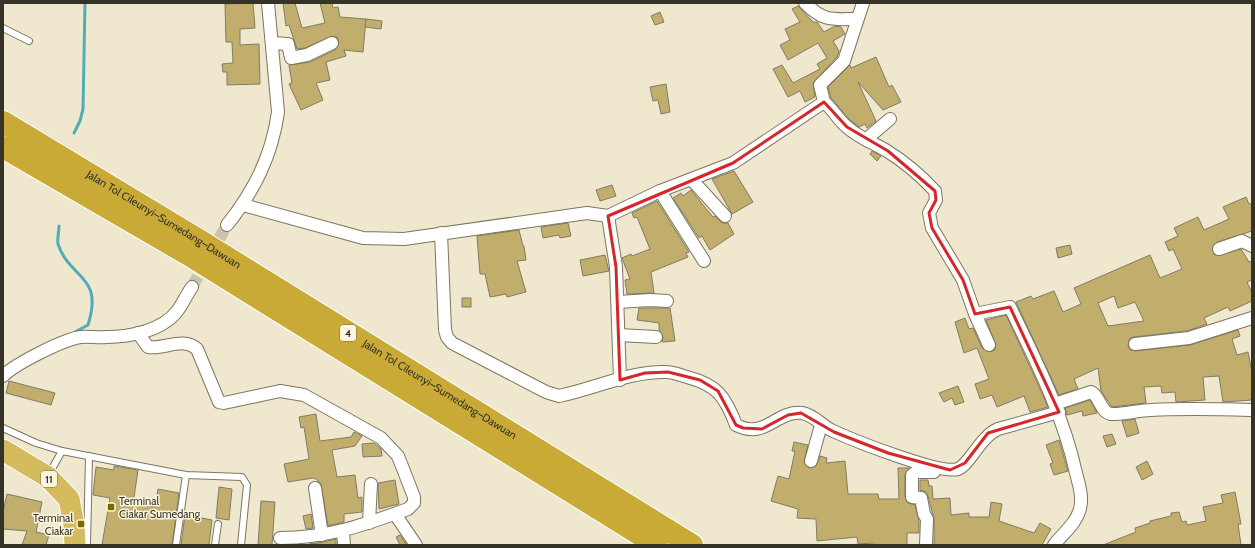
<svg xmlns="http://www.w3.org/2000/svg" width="1255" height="548" font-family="Cabin,sans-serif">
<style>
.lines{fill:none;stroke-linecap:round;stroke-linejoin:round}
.stream{stroke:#50acb5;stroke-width:3}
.building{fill:#c1ae6d;stroke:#817b64;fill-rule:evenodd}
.minor-tunnel{stroke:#cac4ae;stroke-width:12;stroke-dasharray:12 6;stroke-linecap:butt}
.service-casing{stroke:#7c765f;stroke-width:8}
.minor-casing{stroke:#7c765f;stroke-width:14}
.trunk-casing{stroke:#fff;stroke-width:23}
.motorway-casing{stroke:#fff;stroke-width:24}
.service{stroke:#fff;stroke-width:6}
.minor{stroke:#fff;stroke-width:12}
.trunk{stroke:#d4bb5e;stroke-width:21}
.motorway{stroke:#caaa36;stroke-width:22}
.marked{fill:none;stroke:#d62828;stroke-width:3;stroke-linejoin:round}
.poi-dot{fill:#7a6900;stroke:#fdf5dc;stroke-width:1.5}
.labels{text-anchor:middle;stroke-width:3;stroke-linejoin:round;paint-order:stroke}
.shield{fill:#fdf5dc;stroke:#716c5e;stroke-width:1}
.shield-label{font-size:10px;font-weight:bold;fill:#353228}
.street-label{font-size:11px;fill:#353228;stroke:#fdf5dc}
.poi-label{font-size:11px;fill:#353228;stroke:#fdf5dc;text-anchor:start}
</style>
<rect width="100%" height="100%" fill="#efe8cf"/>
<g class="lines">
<g class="stream">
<path d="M 74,133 L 80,121 L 83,109 L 85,3"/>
<path d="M 59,226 C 59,231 57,239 58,244 C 70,280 104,274 88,325 L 75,332"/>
</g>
</g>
<g class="building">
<path d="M 253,3 L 255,28 L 240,29 L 240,45 L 259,44 L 260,84 L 227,85 L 227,72 L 223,72 L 222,64 L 233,63 L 232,42 L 226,42 L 225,4 Z"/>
<path d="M 283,3 L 295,3 L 302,28 L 325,23 L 320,3 L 332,3 L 333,8 L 338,7 L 340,17 L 366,19 L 363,52 L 344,50 L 346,56 L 326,62 L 330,80 L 316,83 L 323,100 L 301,110 L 289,84 L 292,83 L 289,65 L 310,62 L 335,50 L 339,43 L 337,37 L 332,36 L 305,48 L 297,49 L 289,25 L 286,26 Z"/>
<path d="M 798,6 L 813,22 L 817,22 L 824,32 L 835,26 L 841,27 L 845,34 L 833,41 L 839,51 L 837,57 L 813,83 L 815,97 L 805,102 L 800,91 L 788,97 L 773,69 L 782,65 L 793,83 L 820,69 L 817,64 L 827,58 L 818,43 L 788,60 L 780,45 L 790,40 L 785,29 L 800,22 L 792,9 Z"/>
<path d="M 660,12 L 664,22 L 655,25 L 651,16 Z"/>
<path d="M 366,19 L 382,21 L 381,29 L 365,27 Z"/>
<path d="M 876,57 L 889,87 L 892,85 L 901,102 L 883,110 L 858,82 L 876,121 L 867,128 L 865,124 L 859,127 L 849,119 L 831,98 L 828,87 L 850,65 L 851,68 Z"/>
<path d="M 666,84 L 670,112 L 661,114 L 658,100 L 653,101 L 650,87 Z"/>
<path d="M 872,151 L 881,156 L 877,161 L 870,154 Z"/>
<path d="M 734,171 L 753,202 L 732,214 L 712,179 Z"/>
<path d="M 612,185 L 616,196 L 600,201 L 596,190 Z"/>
<path d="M 691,190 L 713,217 L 715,216 L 722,223 L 728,223 L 734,234 L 710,250 L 702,236 L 699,238 L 673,198 L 681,193 L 683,196 Z"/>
<path d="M 1246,197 L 1249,204 L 1252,203 L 1252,231 L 1217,242 L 1212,248 L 1214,254 L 1218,256 L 1241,249 L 1249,262 L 1252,261 L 1252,280 L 1247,282 L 1252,293 L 1252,301 L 1230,311 L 1228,307 L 1204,318 L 1207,324 L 1187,331 L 1134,337 L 1130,338 L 1128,344 L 1129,349 L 1135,351 L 1190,345 L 1238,330 L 1240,336 L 1232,339 L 1237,355 L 1248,352 L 1252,372 L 1252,400 L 1223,402 L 1219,376 L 1203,377 L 1205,400 L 1176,402 L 1175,392 L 1162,393 L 1161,386 L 1144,387 L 1146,403 L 1112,407 L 1101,391 L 1098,368 L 1074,379 L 1078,389 L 1059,395 L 1016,302 L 1031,296 L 1033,299 L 1054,291 L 1063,312 L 1081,304 L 1074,288 L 1150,255 L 1160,278 L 1182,269 L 1173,249 L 1169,251 L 1165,242 L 1178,236 L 1174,228 L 1198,217 L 1204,230 L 1229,219 L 1223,207 ZM 1114,296 L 1118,308 L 1135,302 L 1144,321 L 1108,326 L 1098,303 Z"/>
<path d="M 657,201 L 689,252 L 686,253 L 688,257 L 651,272 L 654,293 L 627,294 L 625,280 L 630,279 L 622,258 L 631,254 L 632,256 L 650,249 L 637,217 L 634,218 L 632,213 Z"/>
<path d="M 568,223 L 571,236 L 560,238 L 559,235 L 543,238 L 541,227 Z"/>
<path d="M 519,230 L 523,246 L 524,246 L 526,260 L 517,261 L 526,292 L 507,297 L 506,294 L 490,297 L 485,274 L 480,274 L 477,236 Z"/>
<path d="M 1070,245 L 1072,254 L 1058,258 L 1056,248 Z"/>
<path d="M 605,255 L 609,271 L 583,276 L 580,260 Z"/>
<rect x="462" y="298" width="9" height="9"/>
<path d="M 639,308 L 670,308 L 675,341 L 662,342 L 663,337 L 659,330 L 659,323 L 637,320 Z"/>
<path d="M 1006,315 L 1032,371 L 1048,407 L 1030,412 L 1024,396 L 997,407 L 992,395 L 980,399 L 975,384 L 989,379 L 977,348 L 964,353 L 955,322 L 965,318 L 969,329 L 973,328 L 982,348 L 989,352 L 995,350 L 996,345 L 986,320 Z"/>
<path d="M 9,381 L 55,393 L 51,405 L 6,393 Z"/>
<path d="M 958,386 L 964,402 L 955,405 L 952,398 L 944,402 L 939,393 Z"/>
<path d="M 1090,400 L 1097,413 L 1083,416 L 1082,411 L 1067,415 L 1065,408 Z"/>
<path d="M 316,414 L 320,441 L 351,437 L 354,432 L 362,436 L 355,446 L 332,450 L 337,477 L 355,475 L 358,498 L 362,497 L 362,512 L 344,514 L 344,522 L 328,526 L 321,484 L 316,479 L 313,478 L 288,482 L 284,464 L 309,459 L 304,427 L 301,428 L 299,417 Z"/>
<path d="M 1135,419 L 1139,433 L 1127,437 L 1122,421 Z"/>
<path d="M 1112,434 L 1116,444 L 1107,447 L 1103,436 Z"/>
<path d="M 1059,440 L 1068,471 L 1054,475 L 1050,464 L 1053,463 L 1046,445 Z"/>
<path d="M 794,442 L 808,445 L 804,462 L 809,468 L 816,466 L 820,456 L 827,458 L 826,463 L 845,461 L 848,494 L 878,494 L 879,499 L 899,499 L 898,468 L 909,468 L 905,475 L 905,497 L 908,503 L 915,505 L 919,521 L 919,533 L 907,533 L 907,545 L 875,545 L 874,543 L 858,544 L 857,537 L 817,541 L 816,519 L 797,518 L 798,509 L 771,501 L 778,476 L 789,479 L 795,451 L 792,451 Z"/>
<path d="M 374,443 L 381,449 L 382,456 L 363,457 L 362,444 Z"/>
<path d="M 1147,461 L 1153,474 L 1142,480 L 1136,467 Z"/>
<path d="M 114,466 L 138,470 L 133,504 L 155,507 L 158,489 L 179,493 L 172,545 L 102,545 L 110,498 L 93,495 L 96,467 L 114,470 Z"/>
<path d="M 395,480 L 399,504 L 379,509 L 378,483 Z"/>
<path d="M 920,480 L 928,480 L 929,486 L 932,486 L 933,499 L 950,498 L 951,515 L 969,513 L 969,517 L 989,517 L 991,502 L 1002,504 L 999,521 L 1034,533 L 1040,523 L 1051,529 L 1042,545 L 934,545 L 934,519 L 928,496 L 926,492 L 920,490 Z"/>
<path d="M 219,487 L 232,489 L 229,520 L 216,518 Z"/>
<path d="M 1235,492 L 1241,524 L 1238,524 L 1241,545 L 1103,545 L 1136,532 L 1135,528 L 1150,523 L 1150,521 L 1171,516 L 1171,513 L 1179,512 L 1182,522 L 1186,521 L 1187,525 L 1206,521 L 1203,507 L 1223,503 L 1221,495 Z"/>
<path d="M 7,494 L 42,502 L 36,532 L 49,535 L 46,545 L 22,545 L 27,531 L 3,529 L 3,511 Z"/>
<path d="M 261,501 L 275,502 L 272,545 L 258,545 Z"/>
<path d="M 311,514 L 313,528 L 306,529 L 303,516 Z"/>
<path d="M 185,515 L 212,520 L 209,545 L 181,545 Z"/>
<path d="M 400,535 L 407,545 L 400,545 L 396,537 Z"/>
<path d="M 336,539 L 336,545 L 309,544 L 323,542 Z"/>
</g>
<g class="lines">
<path class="minor-tunnel" d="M 192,287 L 227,225"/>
<g class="service-casing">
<g id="service">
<path d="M 3,28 L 29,41"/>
<path d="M 3,428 L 36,443 L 62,451 L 186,475 L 242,477 L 247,485 L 241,545"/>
<path d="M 49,474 L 62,451"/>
<path d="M 87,545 L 89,456"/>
<path d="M 176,545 L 186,475"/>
<path d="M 215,545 L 218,524"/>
</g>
</g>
<g class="minor-casing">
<g id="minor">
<path d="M 805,3 C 824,22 832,19 857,19"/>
<path d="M 273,43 L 288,44 L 291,58 L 307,55 L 332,43"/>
<path d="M 824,102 C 833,109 838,120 847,127 C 859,138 874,143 887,151 C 905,162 921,176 935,191 L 936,200 L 929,213 L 932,228 L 963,280 L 975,314 L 989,345"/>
<path d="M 868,141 L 870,136 L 890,119"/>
<path d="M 692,180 L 725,216"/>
<path d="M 660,191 L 704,261"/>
<path d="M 243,205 L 363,238 L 404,239 L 587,213 L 608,216 L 660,191 L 733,163 L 824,102 L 820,85 L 844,61 L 863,3"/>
<path d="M 608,216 L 616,267 L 620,380"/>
<path d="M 227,225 C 254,191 272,156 278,112 L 268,3"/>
<path d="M 441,233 L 445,330 L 447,337 L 452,343 L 546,392 L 559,396 C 594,389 630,371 666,372 C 673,372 680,375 687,377 C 717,385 725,396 736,425 C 766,440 776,410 802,413 C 814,415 822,426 833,431 C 853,440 940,475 958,469 C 970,464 980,437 998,429 L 1059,412"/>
<path d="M 1219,249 L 1242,241 L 1252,246"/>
<path d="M 618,302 L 650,300 L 667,301"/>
<path d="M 975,314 L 1010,307 C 1036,361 1063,414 1076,473 C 1079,485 1083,496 1080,509 C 1076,524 1063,533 1054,545"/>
<path d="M 138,333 L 148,347 C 164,350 183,336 197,349 L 219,402 L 224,403 L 280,391 L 304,395 L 381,438 L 398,456 L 414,497 L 414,503 L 408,509 C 364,525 327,538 280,538"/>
<path d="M 619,335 L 656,337"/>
<path d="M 1135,344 L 1189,338 L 1252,318"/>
<path d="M 3,376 C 15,364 64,339 81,337 C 89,336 98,338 106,337 C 129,337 163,331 178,310 C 183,303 187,294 192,287"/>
<path d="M 1055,404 L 1091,392 C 1100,396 1100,412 1111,414 C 1121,415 1140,410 1151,410 C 1185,408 1218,409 1252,410"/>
<path d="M 811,461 L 821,425"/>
<path d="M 315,488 L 322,535"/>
<path d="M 395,514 L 416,545"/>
<path d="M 369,523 L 371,484"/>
<path d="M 343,531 L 344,545"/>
<path d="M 926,545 L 927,519 L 924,514 L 921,498 L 912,497 L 912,475 L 916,472 L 934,472"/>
</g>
</g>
<g class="trunk-casing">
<path id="trunk" d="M 3,450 L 48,477 L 69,499 L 74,525 L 75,545"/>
</g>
<g class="motorway-casing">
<g id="motorway">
<path id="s1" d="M 3,122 L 202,242 L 692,545"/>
<path d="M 3,147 L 189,255 L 657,545"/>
</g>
</g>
<use href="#service" class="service"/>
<use href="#minor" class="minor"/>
<use href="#trunk" class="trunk"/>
<use href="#motorway" class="motorway"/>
</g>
<path class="marked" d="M 824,102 L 847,127 L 888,151 L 935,191 L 936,200 L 929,213 L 932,228 L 963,280 L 975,314 L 1010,307 L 1059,412 L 988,433 L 965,463 L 950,470 L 888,453 L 834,432 L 801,413 L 788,415 L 762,429 L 743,428 L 736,425 L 718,391 L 700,380 L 668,372 L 645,373 L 620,380 L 616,267 L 608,216 L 733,163 Z"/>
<g class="poi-dot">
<rect x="107" y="503" width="8" height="8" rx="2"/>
<rect x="77" y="520" width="8" height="8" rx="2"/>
</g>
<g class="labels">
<g class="shield">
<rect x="340" y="325" width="16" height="16" rx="3"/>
<rect x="41" y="471" width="16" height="16" rx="3"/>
</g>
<g class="shield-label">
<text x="348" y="337">4</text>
<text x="49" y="483">11</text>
</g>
<g class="street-label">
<text dy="4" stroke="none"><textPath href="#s1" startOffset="188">Jalan Tol Cileunyi–Sumedang–Dawuan</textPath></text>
<text dy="4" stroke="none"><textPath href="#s1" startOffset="512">Jalan Tol Cileunyi–Sumedang–Dawuan</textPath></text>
</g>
<g class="poi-label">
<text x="119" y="505">Terminal<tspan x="119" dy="13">Ciakar Sumedang</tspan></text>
<text x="73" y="522" text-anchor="end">Terminal<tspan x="73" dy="13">Ciakar</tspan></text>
</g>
</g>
<rect width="1255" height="548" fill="none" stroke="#353228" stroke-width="8"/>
</svg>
